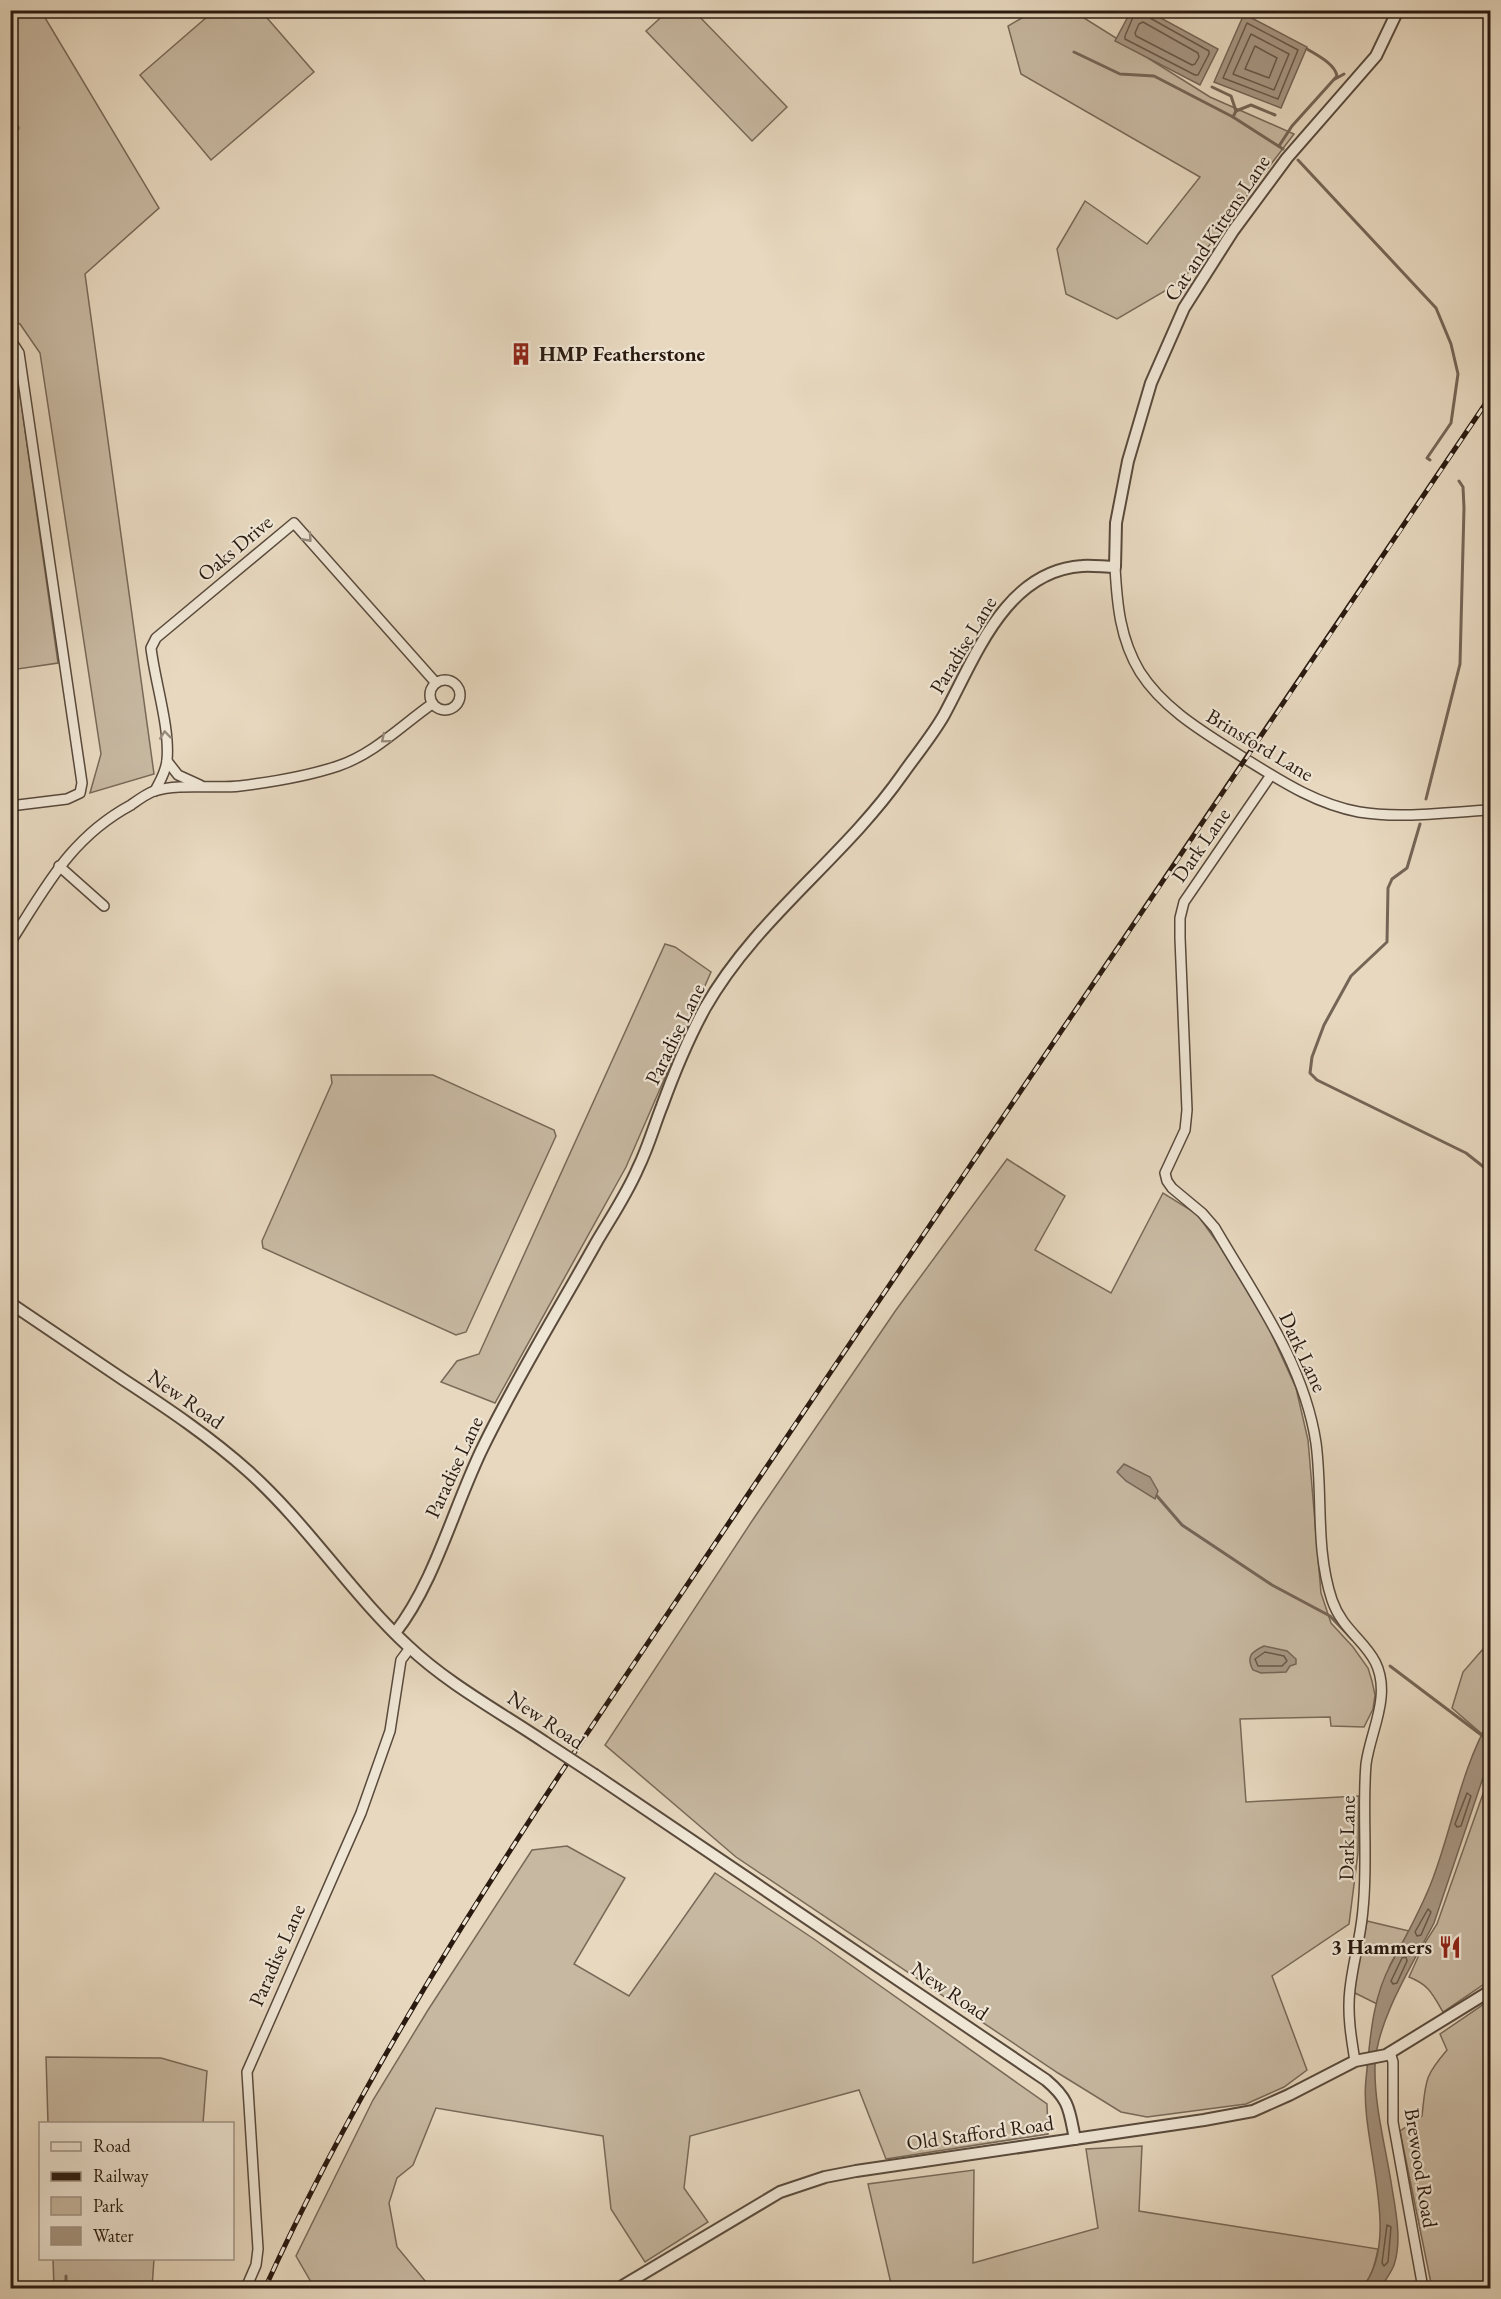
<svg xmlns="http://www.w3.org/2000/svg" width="1501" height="2299" font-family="'EB Garamond',serif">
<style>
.green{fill:#c7b8a1;stroke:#786958;stroke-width:1.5}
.water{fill:#a79784;stroke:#756556;stroke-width:1.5}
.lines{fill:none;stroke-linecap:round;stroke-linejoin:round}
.shore{stroke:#68584a;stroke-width:1.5}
.stream{stroke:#756556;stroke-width:3}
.minor-casing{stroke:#594a3c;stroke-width:12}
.tertiary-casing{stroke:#594a3c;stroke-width:14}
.minor{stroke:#efe6d5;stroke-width:9}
.tertiary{stroke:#efe6d5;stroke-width:10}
.rail-casing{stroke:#2a1a10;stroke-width:5}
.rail{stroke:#efe6d5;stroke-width:3;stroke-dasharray:9;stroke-linecap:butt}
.tertiary-bridge-casing{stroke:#594a3c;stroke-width:14;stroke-linecap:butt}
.tertiary-bridge{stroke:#efe6d5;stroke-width:10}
.oneway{stroke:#968a7c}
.labels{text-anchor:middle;stroke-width:4.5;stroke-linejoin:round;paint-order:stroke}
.street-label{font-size:21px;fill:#2a1a10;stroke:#efe6d5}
.poi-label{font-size:21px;font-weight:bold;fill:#2a1a10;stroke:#efe6d5;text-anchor:start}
</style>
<rect width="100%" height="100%" fill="#e7d8bf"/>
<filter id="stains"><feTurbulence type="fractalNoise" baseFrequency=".00333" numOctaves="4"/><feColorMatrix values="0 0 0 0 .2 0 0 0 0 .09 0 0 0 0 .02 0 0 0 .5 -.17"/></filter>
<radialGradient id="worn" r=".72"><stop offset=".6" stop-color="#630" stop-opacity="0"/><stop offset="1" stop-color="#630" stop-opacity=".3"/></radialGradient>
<g class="green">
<path d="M 11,10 L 41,11 L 159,208 L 85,274 L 154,774 L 90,793 L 101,754 L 40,353 L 20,324 L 11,321 L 10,143 L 19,128 L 11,112 Z"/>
<path d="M 215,10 L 261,11 L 314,72 L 211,160 L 140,75 Z"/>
<path d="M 668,11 L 694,11 L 787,107 L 752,141 L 646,31 Z"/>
<path d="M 1034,11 L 1073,11 L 1210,97 L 1294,134 L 1182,281 L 1117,319 L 1066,294 L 1057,249 L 1085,201 L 1147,244 L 1200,177 L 1021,74 L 1008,26 Z"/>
<path d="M 10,350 L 14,353 L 58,663 L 11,670 Z"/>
<path d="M 665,944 L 675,947 L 711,972 L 626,1167 L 495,1403 L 441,1382 L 457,1361 L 479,1354 Z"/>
<path d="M 331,1075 L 433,1075 L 554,1130 L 556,1136 L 466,1332 L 456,1335 L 263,1248 L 262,1241 L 332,1083 Z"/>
<path d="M 1007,1159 L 1065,1196 L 1035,1250 L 1111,1293 L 1163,1193 L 1197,1214 L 1219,1245 L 1266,1322 L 1296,1388 L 1308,1440 L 1321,1593 L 1331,1623 L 1353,1647 L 1368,1668 L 1372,1681 L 1375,1695 L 1373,1709 L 1364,1727 L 1331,1726 L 1330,1717 L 1240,1719 L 1246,1802 L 1359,1796 L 1358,1853 L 1349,1924 L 1272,1976 L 1307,2070 L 1284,2087 L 1246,2104 L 1147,2117 L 1121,2112 L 1058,2073 L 736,1857 L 605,1745 L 752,1521 L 896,1310 Z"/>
<path d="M 1490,1641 L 1490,1719 L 1482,1734 L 1452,1708 L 1463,1672 Z"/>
<path d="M 1490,1774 L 1490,1980 L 1443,2012 C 1432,1993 1429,1985 1409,1977 L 1423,1946 L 1437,1924 Z"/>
<path d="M 567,1846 L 625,1878 L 574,1964 L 629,1996 L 715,1873 L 814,1939 L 1047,2104 L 1048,2134 L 886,2159 L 859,2090 L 690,2136 L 684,2188 L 708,2222 L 645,2262 L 611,2209 L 603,2136 L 436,2108 L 413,2165 L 397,2178 L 389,2203 L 397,2247 L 431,2288 L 308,2288 L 311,2282 L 296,2256 L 373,2100 L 428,2010 L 532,1850 Z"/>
<path d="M 1367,1921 L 1409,1931 L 1390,1965 L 1377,2004 L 1353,1992 Z"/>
<path d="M 1490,2000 L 1490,2288 L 1432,2288 L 1400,2131 L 1422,2116 C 1426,2080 1424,2077 1447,2050 L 1440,2034 Z"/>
<path d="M 46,2057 L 161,2058 L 207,2071 L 203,2123 L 48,2123 Z"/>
<path d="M 1142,2146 L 1139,2211 L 1378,2249 C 1375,2264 1372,2277 1362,2288 L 892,2288 L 868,2184 L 974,2170 L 973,2263 L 1098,2228 L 1086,2149 Z"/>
<path d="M 53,2259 L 154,2259 L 152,2288 L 54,2288 Z"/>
</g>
<g class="water">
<path d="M 1131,11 L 1148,11 L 1218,49 L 1200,85 L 1115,41 Z"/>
<path d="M 1244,14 L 1307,47 L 1281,108 L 1214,82 Z"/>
<path d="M 1124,1464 L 1150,1477 L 1158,1491 L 1155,1499 L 1126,1481 L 1117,1472 Z"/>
<path d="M 1264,1646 L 1287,1651 L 1296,1659 L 1296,1664 L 1290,1666 L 1286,1672 L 1261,1673 L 1253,1670 C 1246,1657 1251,1652 1264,1646 Z"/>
<path d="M 1490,1719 L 1490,1757 L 1434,1923 C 1414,1962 1376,2021 1375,2066 C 1374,2106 1386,2148 1392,2188 C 1396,2212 1402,2241 1394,2265 C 1391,2273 1385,2281 1380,2288 L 1362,2288 C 1404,2237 1359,2140 1366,2079 C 1370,2041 1372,1998 1391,1964 C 1406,1936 1422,1908 1433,1878 C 1453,1825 1461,1769 1490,1719 Z"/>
</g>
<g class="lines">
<g class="shore">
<path d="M 1136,10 L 1125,36 L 1125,39 L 1195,75 L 1198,75 L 1209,54 L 1209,51 L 1150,18 L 1147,10"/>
<path d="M 1143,22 L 1198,53 L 1199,57 L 1195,64 L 1192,65 L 1136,36 L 1135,33 L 1139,24 Z"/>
<path d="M 1247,23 L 1298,50 L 1278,99 L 1223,78 Z"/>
<path d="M 1251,34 L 1289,54 L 1274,90 L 1233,74 Z"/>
<path d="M 1255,46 L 1277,58 L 1269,78 L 1245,69 Z"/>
<path d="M 1265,1652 L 1284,1656 L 1287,1661 L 1282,1666 L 1258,1666 L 1255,1659 Z"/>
<path d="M 1467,1793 L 1471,1796 L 1461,1826 L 1457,1827 L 1455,1824 Z"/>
<path d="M 1428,1909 L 1431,1912 L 1421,1935 L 1417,1936 L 1415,1932 Z"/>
<path d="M 1406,1957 L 1407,1961 L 1397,1983 L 1393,1984 L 1391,1981 L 1402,1958 Z"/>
<path d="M 1387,2225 L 1391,2227 L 1388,2262 L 1384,2266 L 1382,2263 Z"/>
</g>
<g class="stream">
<path d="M 1074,52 L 1120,74 L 1154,76 L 1233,117 L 1283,149"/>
<path d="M 1335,79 L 1344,74"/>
<path d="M 1212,87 L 1231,96 L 1236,111"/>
<path d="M 1233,117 L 1236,111 L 1251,105 L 1275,115"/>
<path d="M 1279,146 L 1292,126 L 1337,76 C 1335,64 1317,55 1307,49"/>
<path d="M 1298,160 L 1436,308 L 1451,344 L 1458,374 L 1451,423 L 1427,458 L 1430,460"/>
<path d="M 1426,799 L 1460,664 L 1464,508 L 1463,487 L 1459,481"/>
<path d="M 1420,824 L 1407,868 L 1392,879 L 1388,888 L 1387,942 L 1351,976 L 1324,1025 L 1312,1057 L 1310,1073 L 1317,1080 L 1466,1153 L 1490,1172"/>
<path d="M 1157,1496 L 1182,1525 L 1272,1585 L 1330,1616 L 1352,1639"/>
<path d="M 1390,1666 L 1484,1737"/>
<path d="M 66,2288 L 66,2276"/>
</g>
<g class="minor-casing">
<g id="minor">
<path d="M 10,339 L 19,353 L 82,783 L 80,793 L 67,799 L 10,806"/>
<path d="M 1115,567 C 1117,604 1120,639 1140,672 C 1165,711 1207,734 1244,758 C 1281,781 1316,804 1359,812 C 1401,819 1448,812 1490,810"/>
<circle cx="445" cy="695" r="15"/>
<path d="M 167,761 L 178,775 L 200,785"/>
<path d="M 1271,775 L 1184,902 L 1180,918 L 1180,938 L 1187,1110 L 1185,1130 L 1165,1173 L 1167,1181 L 1172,1188 L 1202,1213 L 1215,1228 C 1255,1297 1304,1363 1316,1443 C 1323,1496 1315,1549 1332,1600 C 1346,1641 1386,1647 1381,1698 C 1379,1720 1369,1742 1366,1764 C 1362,1812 1368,1861 1363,1909 C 1361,1936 1353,1962 1350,1989 C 1347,2013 1351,2037 1355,2061"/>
<path d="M 155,791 C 160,781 166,772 167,760 C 170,727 155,682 151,648 L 156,638 L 294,523 L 436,683"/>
<path d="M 59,866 L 104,906"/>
<path d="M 10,943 C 46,887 70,838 131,805 C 138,800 146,794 154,791 C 180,783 214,789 240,786 C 272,782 308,776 338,766 C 374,754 402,725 432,704"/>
<path d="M 1390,2052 L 1393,2062 L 1393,2122 L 1423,2288"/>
<path d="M 246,2288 L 256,2265 L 258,2249 L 247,2072 L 361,1813 L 390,1731 L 401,1660 L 410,1648"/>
</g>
</g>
<g class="tertiary-casing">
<g id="tertiary">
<path d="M 10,1303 C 48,1329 86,1354 124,1380 C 167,1408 210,1437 248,1471 C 308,1525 350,1592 408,1646 C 448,1684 500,1712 546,1743"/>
<path d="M 395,1633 C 435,1582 454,1506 483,1447 C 517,1377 558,1311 596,1243 C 610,1219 627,1194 638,1168 C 648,1148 654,1126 662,1106 C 674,1073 688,1039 705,1008 C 756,918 843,859 902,775 C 916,755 932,736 944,715 C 975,658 1005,571 1082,566 C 1092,565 1104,567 1115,567 L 1116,523 L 1128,461 L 1151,383 L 1184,308 L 1233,231 L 1287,158 L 1376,56 L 1398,10"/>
<path d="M 595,1775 L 1046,2080 C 1070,2100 1069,2110 1075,2139"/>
<path d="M 619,2288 L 780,2192 L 825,2177 L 856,2171 L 1204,2120 L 1253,2111 L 1289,2095 L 1355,2061 L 1386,2055 L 1490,1991"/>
</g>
</g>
<use href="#minor" class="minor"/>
<use href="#tertiary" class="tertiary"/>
<g class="rail-casing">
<path id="rail" d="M 265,2288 C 394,2005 575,1753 747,1496 C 994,1129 1244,764 1490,397"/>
</g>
<use href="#rail" class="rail"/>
<g class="tertiary-bridge-casing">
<path id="tertiary-bridge" d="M 546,1743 L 595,1775"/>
</g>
<use href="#tertiary-bridge" class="tertiary-bridge"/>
</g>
<defs><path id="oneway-chevron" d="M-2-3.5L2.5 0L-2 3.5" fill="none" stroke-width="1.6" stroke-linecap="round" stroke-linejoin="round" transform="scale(1.5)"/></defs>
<g class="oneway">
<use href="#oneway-chevron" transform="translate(308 538) rotate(48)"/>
<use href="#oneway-chevron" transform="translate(165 735) rotate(-96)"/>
<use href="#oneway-chevron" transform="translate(385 739) rotate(140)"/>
</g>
<defs>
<g id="building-bare" transform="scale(1.8)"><path d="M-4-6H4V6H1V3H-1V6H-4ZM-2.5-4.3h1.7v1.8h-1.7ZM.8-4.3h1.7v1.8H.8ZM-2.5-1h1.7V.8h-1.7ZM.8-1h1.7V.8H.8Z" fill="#8f2418" stroke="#efe6d5" stroke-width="2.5" paint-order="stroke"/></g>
<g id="restaurant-bare" transform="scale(1.8)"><path d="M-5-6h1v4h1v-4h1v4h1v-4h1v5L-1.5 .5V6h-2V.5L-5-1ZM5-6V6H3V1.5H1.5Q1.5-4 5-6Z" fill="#8f2418" stroke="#efe6d5" stroke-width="2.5" paint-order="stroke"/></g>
</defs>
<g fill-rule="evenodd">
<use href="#building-bare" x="521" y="354"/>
<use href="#restaurant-bare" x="1450" y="1947"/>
</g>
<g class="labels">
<g class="street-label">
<text transform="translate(1217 228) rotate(-56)" y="7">Cat and Kittens Lane</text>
<text transform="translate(235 548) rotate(-40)" y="7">Oaks Drive</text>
<text transform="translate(963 645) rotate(-59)" y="7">Paradise Lane</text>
<text transform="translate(1260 745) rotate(31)" y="7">Brinsford Lane</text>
<text transform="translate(1201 845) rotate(-55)" y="7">Dark Lane</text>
<text transform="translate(675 1034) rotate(-64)" y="7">Paradise Lane</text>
<text transform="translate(1303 1352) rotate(65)" y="7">Dark Lane</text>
<text transform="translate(186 1399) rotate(35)" y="7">New Road</text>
<text transform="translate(454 1467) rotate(-65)" y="7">Paradise Lane</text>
<text transform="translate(546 1720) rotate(34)" y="7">New Road</text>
<text transform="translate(1347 1838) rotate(-89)" y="7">Dark Lane</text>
<text transform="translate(277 1955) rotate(-66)" y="7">Paradise Lane</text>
<text transform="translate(950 1991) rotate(34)" y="7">New Road</text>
<text transform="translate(980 2133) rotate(-8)" y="7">Old Stafford Road</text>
<text transform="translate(1421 2168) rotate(81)" y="7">Brewood Road</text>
</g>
<g class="poi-label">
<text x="539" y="361">HMP Featherstone</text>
<text x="1432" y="1954" text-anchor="end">3 Hammers</text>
</g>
</g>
<rect width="1501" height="2299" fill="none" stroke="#e7d8bf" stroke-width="36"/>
<rect x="12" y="12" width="1477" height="2275" fill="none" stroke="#2a1a10" stroke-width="3"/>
<rect x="18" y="18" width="1465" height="2263" fill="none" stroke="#2a1a10" stroke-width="1.5"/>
<rect x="39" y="2122" width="195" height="138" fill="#efe6d5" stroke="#a09486" stroke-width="1.5"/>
<rect x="51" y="2142" width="30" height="9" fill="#efe6d5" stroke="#a09486" stroke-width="1.5"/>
<text x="93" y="2152" font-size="18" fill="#2a1a10">Road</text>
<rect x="51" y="2172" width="30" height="9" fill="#2a1a10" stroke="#a09486" stroke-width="1.5"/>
<text x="93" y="2182" font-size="18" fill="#2a1a10">Railway</text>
<rect x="51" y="2197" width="30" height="18" fill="#c7b8a1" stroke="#a09486" stroke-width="1.5"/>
<text x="93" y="2212" font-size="18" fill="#2a1a10">Park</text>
<rect x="51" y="2227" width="30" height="18" fill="#a79784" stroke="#a09486" stroke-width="1.5"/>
<text x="93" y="2242" font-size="18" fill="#2a1a10">Water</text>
<rect width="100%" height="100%" filter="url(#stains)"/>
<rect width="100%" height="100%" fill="url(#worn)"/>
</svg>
